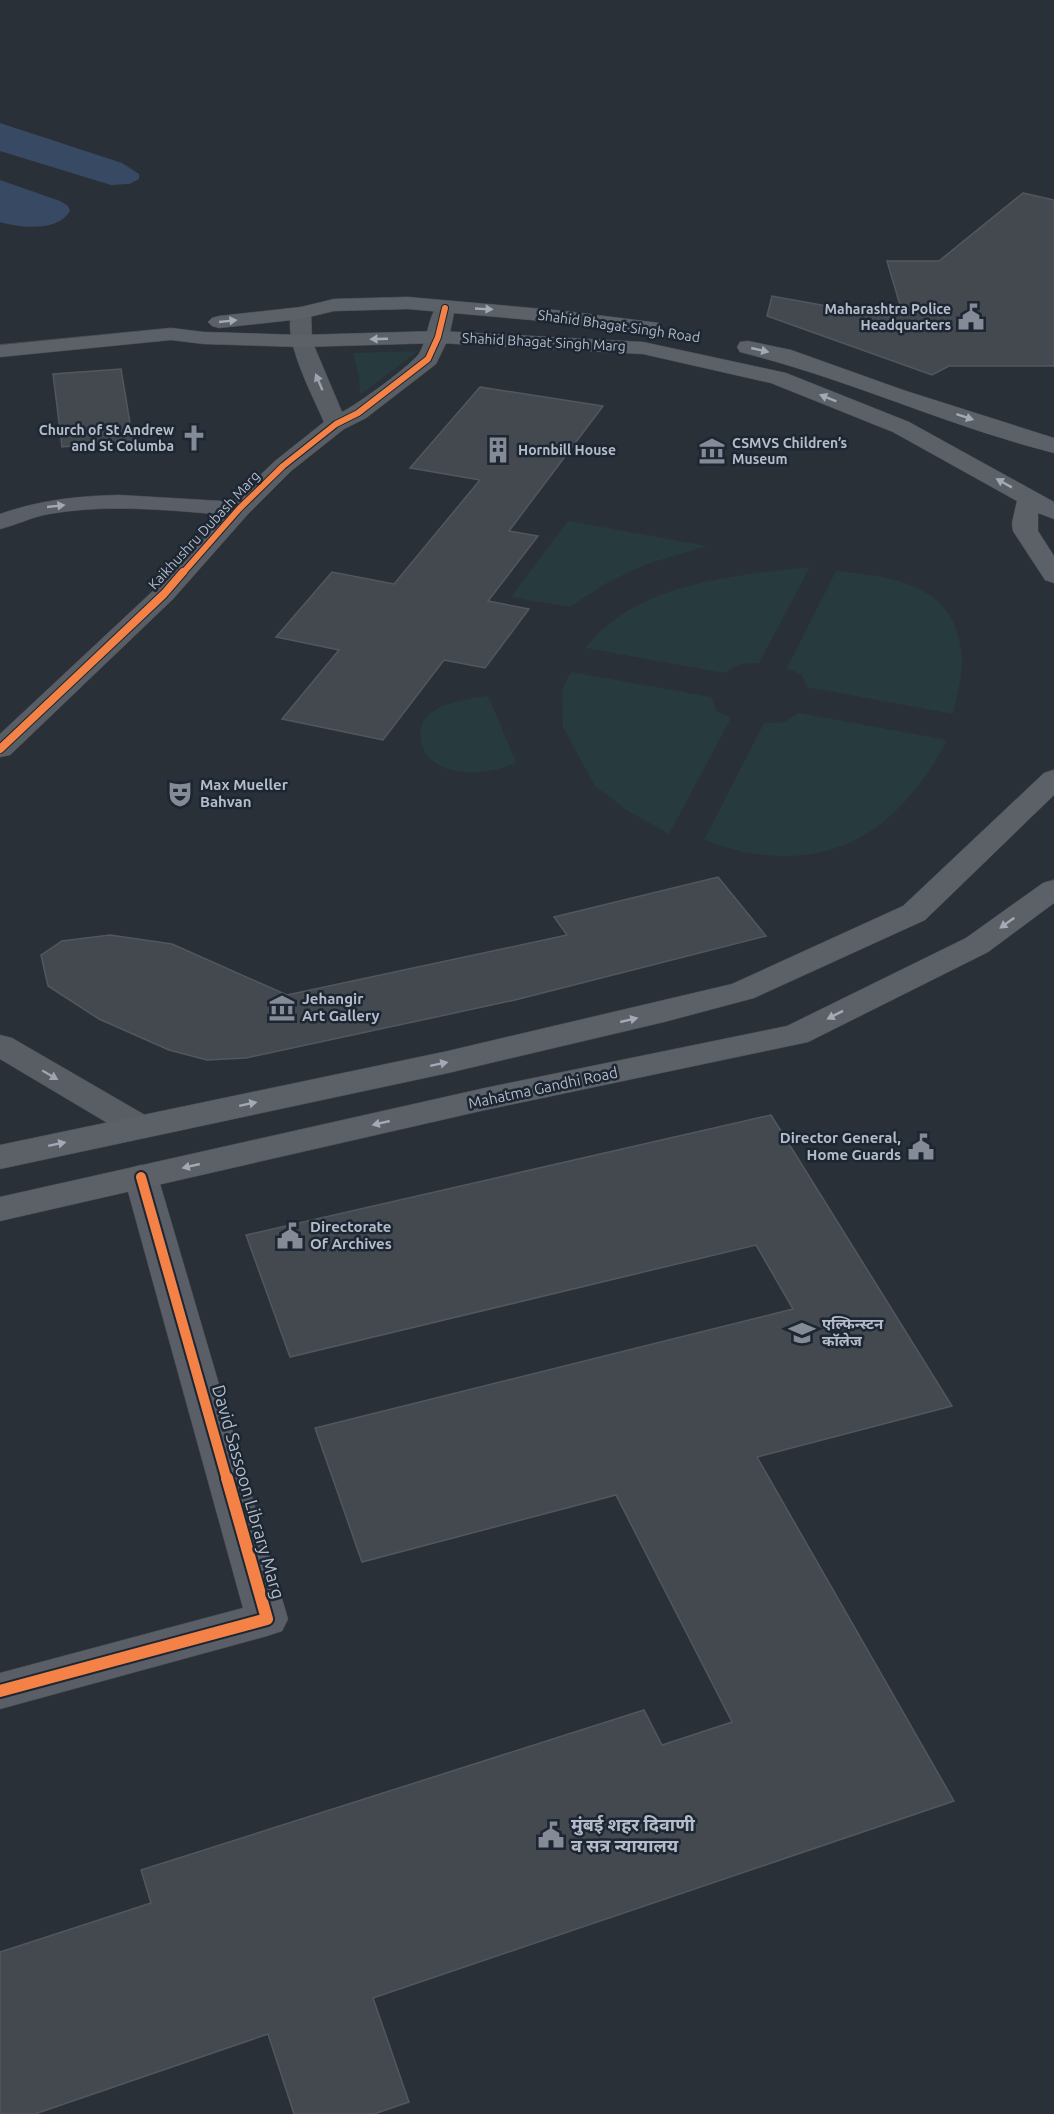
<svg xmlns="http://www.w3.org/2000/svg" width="1054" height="2114" font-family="Ubuntu,'Noto Sans Devanagari',sans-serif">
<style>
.green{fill:#273a3e}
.water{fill:#384963}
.building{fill:#444950;stroke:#52575f;stroke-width:1.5}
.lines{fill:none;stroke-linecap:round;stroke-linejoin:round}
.street-casing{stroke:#484c53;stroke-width:1}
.secondary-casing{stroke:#484c53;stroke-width:1}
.primary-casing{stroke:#484c55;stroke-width:1}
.street{fill:#5a5e66;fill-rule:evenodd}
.secondary{fill:#595d64;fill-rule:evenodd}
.primary{fill:#5c6168;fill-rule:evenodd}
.cycleway-far3-casing{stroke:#1d2633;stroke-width:8}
.cycleway-far2-casing{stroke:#1d2633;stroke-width:10}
.cycleway-far1-casing{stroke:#1d2633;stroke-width:14}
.cycleway-casing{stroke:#1d2633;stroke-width:16}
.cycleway-far3{stroke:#f48246;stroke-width:6}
.cycleway-far2{stroke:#f48246;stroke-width:8}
.cycleway-far1{stroke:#f48246;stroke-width:10}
.cycleway{stroke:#f48246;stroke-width:12}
.oneway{fill:#a2aab6}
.oneway2{fill:#9da4b0}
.oneway3{fill:#a2a9b5}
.labels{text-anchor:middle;stroke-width:5;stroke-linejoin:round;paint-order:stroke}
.far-poi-label{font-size:14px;font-weight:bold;fill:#b4bcc9;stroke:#1d2633;text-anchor:end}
.far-street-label{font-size:14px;fill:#b4bcc9;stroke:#1d2633}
.poi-label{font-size:15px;font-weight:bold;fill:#b4bcc9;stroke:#1d2633;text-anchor:start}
.street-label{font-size:15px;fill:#b4bcc9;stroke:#1d2633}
.near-street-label{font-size:18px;fill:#b4bcc9;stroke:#1d2633}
.near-poi-label{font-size:18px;font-weight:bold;fill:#b4bcc9;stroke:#1d2633;text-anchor:start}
</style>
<rect width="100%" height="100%" fill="#2a3038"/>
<g class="green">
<path d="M 418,351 L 360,395 L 359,378 L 353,353 Z"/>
<path d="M 568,521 L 707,546 L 647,564 L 610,581 L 570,607 L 511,597 Z"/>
<path d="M 810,567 L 759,663 L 740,664 L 724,673 L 586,648 C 636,582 734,576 810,567 Z"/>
<path d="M 836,571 C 885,576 948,582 959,640 C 960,648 963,656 962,663 C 961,680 957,697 953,714 L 807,687 L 802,675 L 787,668 Z"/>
<path d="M 571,672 L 711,697 L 716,710 L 731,718 L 669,834 L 628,811 L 595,786 L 563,727 L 562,690 Z"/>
<path d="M 488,696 L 516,762 C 489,778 423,779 421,737 C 420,732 421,724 424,720 C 437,702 469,699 488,696 Z"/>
<path d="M 799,713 L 947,740 C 903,823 842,871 744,852 C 731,849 717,844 704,840 L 764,723 L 784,722 Z"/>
</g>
<g class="water">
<path d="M 0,123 L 122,163 L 139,174 L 139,179 L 129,184 L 111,185 L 0,151 Z"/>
<path d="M 0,180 L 60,201 L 68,206 L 70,211 C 58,232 20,228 0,222 Z"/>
</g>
<g class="building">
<path d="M 1023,193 L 1054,200 L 1054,366 L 949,366 L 932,375 L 767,316 L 772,296 L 888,317 L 884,306 L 900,305 L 887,261 L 939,261 Z"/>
<path d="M 121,369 L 133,441 L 62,447 L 53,374 Z"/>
<path d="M 480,387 L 603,406 L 509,531 L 538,536 L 488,601 L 529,609 L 485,668 L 444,660 L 383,740 L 282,719 L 339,650 L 276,637 L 332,572 L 394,584 L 480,480 L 410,468 Z"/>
<path d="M 718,877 L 766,936 L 515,1000 L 246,1058 L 207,1060 L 169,1050 L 99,1019 L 48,986 L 41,955 L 62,941 L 110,935 L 172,944 L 287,995 L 567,935 L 554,917 Z"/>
<path d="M 771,1115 L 952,1406 L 757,1457 L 954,1801 L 373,1998 L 409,2102 L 374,2114 L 294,2114 L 268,2034 L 35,2114 L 0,2114 L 0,1952 L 151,1903 L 141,1870 L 644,1710 L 662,1745 L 732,1722 L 616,1495 L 362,1562 L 315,1428 L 793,1309 L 756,1245 L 290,1357 L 246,1235 Z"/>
</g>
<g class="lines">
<g class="street-casing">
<g id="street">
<path d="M 119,495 L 239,502 L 248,504 L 251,509 L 248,514 L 239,516 C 176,511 111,503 49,514 C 32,517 16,525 0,529 L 0,514 C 40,500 77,496 119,495 Z"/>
<path d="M 141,1165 L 153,1169 L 158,1177 L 288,1619 L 282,1631 L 267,1636 L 0,1709 L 0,1673 L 243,1608 L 124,1177 L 129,1169 Z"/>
</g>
</g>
<g class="secondary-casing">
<g id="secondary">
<path d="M 445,302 L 452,304 L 455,308 L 449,337 L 436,364 L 366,418 L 344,429 L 291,471 L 248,514 L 173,599 L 10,755 L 0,757 L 0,734 L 155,589 L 230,504 L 275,461 L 324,422 C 314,398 278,332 294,309 L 301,307 L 308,309 L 311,313 L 312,341 L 342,412 C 355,406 415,363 420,352 C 428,337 428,317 438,304 Z"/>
<path d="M 0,1035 L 12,1038 L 150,1118 L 155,1126 L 150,1134 L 138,1137 L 126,1134 L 0,1059 Z"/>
</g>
</g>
<g class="primary-casing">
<g id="primary">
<path d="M 408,297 L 565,311 L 651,322 L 659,323 L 662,328 L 659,333 L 651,334 L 565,323 L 408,309 L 334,311 L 301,319 L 219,328 L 212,326 L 208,322 L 212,318 L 219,316 L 301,307 L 334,299 Z"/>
<path d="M 171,328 L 204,332 L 301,335 L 438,331 L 643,342 L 786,373 L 909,422 L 1054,502 L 1054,519 L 1038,513 L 1038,531 L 1054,556 L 1054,583 L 1045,580 L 1013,531 L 1012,523 L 1017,501 L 893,432 L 771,383 L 643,354 L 438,343 L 301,347 L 204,344 L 171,340 L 0,357 L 0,345 Z"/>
<path d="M 748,341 L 791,350 L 903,390 L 1054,438 L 1054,453 C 947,426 847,378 740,352 L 737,347 L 740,342 Z"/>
<path d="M 1054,770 L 1054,795 L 925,920 L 754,998 L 664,1022 L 448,1073 L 0,1169 L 0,1145 L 448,1051 L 732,984 L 903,906 L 1044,773 Z"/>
<path d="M 1054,880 L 1054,903 L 988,952 L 808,1042 L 485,1110 L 0,1221 L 0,1197 L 485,1088 L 787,1026 L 966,938 L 1043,883 Z"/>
</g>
</g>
<use href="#street" class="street"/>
<use href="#secondary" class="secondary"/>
<use href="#primary" class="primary"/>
<g class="cycleway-far3-casing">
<path id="cycleway-far3" d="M 182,574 L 239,509 L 283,466 L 336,424 L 358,413 L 428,359 L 438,337 L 445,308"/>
</g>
<g class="cycleway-far2-casing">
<path id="cycleway-far2" d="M 0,749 L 164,594 L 183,572"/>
</g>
<g class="cycleway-far1-casing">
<path id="cycleway-far1" d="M 141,1177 L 227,1480"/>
</g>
<g class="cycleway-casing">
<path id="cycleway" d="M 0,1691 L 267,1619 L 227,1478"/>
</g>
<use href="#cycleway-far3" class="cycleway-far3"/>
<use href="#cycleway-far2" class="cycleway-far2"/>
<use href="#cycleway-far1" class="cycleway-far1"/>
<use href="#cycleway" class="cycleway"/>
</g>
<defs><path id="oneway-solid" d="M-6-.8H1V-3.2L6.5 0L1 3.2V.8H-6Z" transform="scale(1.5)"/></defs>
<g class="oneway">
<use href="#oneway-solid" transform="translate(484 309) rotate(3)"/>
<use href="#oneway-solid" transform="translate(228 321) rotate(-6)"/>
<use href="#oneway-solid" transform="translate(379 339) rotate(178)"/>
<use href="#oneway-solid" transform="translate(760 350) rotate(13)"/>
<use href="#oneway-solid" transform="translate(828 398) rotate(-158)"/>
<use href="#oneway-solid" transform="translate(965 417) rotate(18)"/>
<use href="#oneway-solid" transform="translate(1004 483) rotate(-151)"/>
<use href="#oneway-solid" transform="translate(1007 923) rotate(144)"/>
<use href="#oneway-solid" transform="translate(835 1015) rotate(153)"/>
<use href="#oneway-solid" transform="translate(629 1020) rotate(-13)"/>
<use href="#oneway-solid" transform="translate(439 1064) rotate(-12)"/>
<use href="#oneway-solid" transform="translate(248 1104) rotate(-12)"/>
<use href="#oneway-solid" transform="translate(381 1123) rotate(167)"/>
<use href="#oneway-solid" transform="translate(57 1144) rotate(-12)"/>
<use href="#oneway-solid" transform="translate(191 1166) rotate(167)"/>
</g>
<g class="oneway2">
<use href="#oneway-solid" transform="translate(319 382) rotate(-113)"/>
<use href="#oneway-solid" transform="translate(50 1075) rotate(30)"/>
</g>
<use class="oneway3" href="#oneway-solid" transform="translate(56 506) rotate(-6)"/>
<defs>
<g id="civic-bare" transform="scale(2.07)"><path d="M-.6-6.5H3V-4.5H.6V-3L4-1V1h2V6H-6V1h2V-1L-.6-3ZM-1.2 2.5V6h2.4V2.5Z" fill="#848b96" stroke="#1d2633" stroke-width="2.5" paint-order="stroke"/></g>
<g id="church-bare" transform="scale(2.07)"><path d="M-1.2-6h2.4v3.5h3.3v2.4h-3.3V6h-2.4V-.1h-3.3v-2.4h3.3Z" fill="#848b96" stroke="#1d2633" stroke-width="2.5" paint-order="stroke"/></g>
<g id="building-bare" transform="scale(2.07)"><path d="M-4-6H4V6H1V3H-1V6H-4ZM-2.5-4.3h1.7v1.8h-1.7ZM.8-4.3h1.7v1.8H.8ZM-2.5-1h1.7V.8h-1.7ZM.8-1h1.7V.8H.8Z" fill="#848b96" stroke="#1d2633" stroke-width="2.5" paint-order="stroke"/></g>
<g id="museum-bare" transform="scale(2.07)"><path d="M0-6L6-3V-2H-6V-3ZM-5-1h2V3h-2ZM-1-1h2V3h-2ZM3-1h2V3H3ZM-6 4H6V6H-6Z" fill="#848b96" stroke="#1d2633" stroke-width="2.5" paint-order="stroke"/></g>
<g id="theatre-bare" transform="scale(2.07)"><path d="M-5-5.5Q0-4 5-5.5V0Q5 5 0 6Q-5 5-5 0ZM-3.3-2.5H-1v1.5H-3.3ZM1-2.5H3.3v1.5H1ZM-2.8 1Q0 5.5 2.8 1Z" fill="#848b96" stroke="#1d2633" stroke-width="2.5" paint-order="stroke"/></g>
<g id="university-bare" transform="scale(2.07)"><path d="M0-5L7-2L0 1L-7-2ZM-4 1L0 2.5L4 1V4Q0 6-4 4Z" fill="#848b96" stroke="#1d2633" stroke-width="2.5" paint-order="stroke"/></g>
</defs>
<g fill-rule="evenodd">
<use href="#civic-bare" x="971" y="317"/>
<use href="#church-bare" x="194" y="438"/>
<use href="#building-bare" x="498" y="450"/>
<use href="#museum-bare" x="712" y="451"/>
<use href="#theatre-bare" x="180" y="794"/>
<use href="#museum-bare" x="282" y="1008"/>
<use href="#civic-bare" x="921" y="1147"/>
<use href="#civic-bare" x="290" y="1236"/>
<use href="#university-bare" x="802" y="1333"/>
<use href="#civic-bare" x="551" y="1835"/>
</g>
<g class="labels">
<g class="far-poi-label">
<text x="951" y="314">Maharashtra Police<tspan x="951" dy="16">Headquarters</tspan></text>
<text x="174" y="435">Church of St Andrew<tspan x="174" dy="16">and St Columba</tspan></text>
<text x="732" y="448" text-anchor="start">CSMVS Children’s<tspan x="732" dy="16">Museum</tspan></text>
<text x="518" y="455" text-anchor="start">Hornbill House</text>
</g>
<g class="far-street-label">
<text transform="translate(619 326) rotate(8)" y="5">Shahid Bhagat Singh Road</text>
<text transform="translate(544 342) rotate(3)" y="5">Shahid Bhagat Singh Marg</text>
<text transform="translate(204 530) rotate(-47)" y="5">Kaikhushru Dubash Marg</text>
</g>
<g class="poi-label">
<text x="200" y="790">Max Mueller<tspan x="200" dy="17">Bahvan</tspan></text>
<text x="302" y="1004">Jehangir<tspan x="302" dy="17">Art Gallery</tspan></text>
<text x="901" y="1143" text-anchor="end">Director General,<tspan x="901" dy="17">Home Guards</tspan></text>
<text x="310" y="1232">Directorate<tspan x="310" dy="17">Of Archives</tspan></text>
<text x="822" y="1329">एल्फिन्स्टन<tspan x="822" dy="17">कॉलेज</tspan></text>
</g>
<g class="street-label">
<text transform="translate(543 1088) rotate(-12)" y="5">Mahatma Gandhi Road</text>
</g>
<g class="near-street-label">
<text transform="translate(248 1492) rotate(74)" y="6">David Sassoon Library Marg</text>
</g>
<g class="near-poi-label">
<text x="571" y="1831">मुंबई शहर दिवाणी<tspan x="571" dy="21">व सत्र न्यायालय</tspan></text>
</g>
</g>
</svg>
